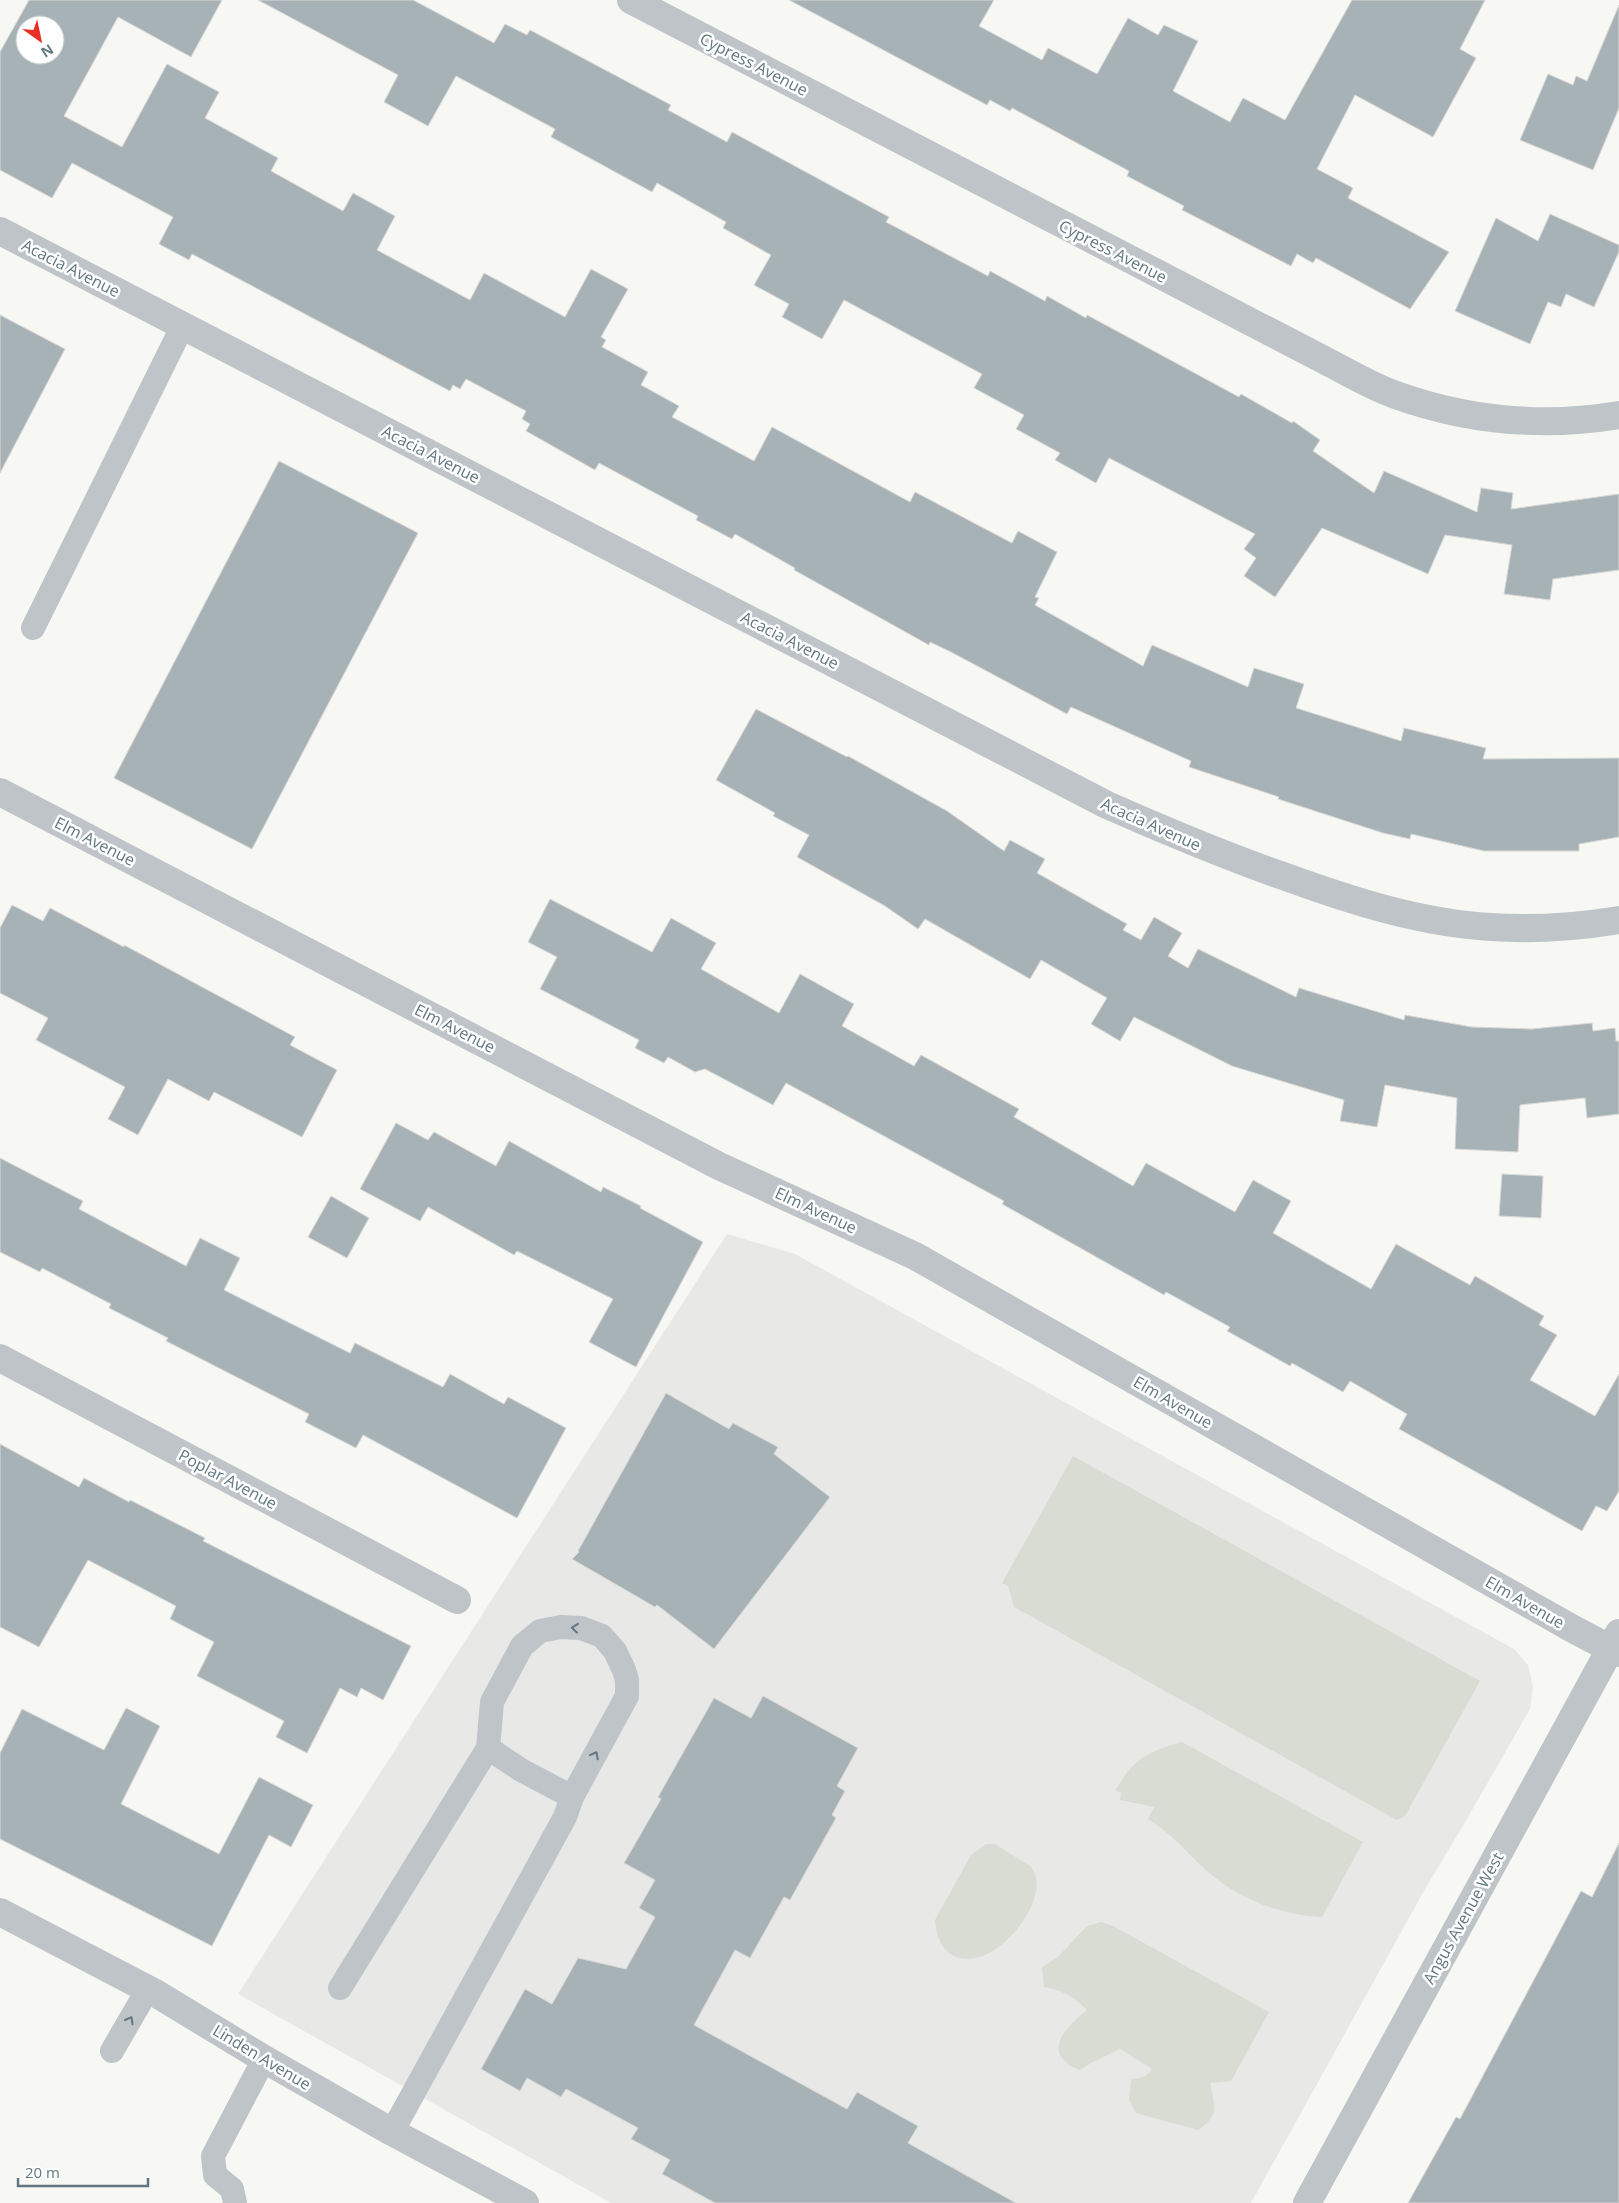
<svg xmlns="http://www.w3.org/2000/svg" width="1619" height="2203" font-family="'Open Sans',sans-serif">
<style>
.built{fill:#e8e8e7}
.green{fill:#d8dcd3}
.building{fill:#a7b2b6;stroke:#d9d8d6;fill-rule:evenodd}
.lines{fill:none;stroke-linecap:round;stroke-linejoin:round}
.service{stroke:#bec4c7;stroke-width:24}
.minor{stroke:#bec4c7;stroke-width:28}
.oneway{stroke:#617880}
.labels{text-anchor:middle;stroke-width:5;stroke-linejoin:round;paint-order:stroke}
.street-label{font-size:16px;fill:#617880;stroke:#fff}
</style>
<rect width="100%" height="100%" fill="#f7f7f4"/>
<path class="built" d="M 727,1234 L 795,1254 L 1514,1649 L 1528,1665 L 1533,1687 L 1530,1709 L 1464,1824 L 1425,1889 L 1251,2203 L 611,2203 L 238,1994 Z"/>
<g class="green">
<path d="M 1073,1456 L 1480,1681 L 1405,1816 L 1397,1820 L 1014,1607 L 1008,1586 L 1002,1583 Z"/>
<path d="M 1182,1742 L 1363,1842 L 1322,1917 C 1280,1915 1238,1899 1206,1870 C 1184,1850 1174,1835 1148,1819 L 1154,1807 L 1120,1800 L 1121,1793 L 1116,1790 C 1132,1759 1150,1751 1182,1742 Z"/>
<path d="M 986,1844 L 995,1844 L 1030,1866 C 1057,1894 995,1975 954,1956 C 940,1949 936,1934 935,1920 L 971,1855 Z"/>
<path d="M 1101,1922 L 1113,1926 L 1269,2012 L 1231,2081 L 1210,2083 C 1215,2108 1220,2114 1198,2130 L 1136,2113 L 1129,2100 L 1131,2079 C 1141,2078 1146,2078 1152,2069 L 1120,2049 L 1093,2062 L 1080,2070 C 1075,2068 1069,2066 1066,2062 C 1045,2044 1074,2021 1087,2010 C 1075,1997 1062,1990 1044,1987 L 1042,1967 L 1058,1957 L 1087,1926 Z"/>
</g>
<g class="building">
<path d="M 29,0 L 222,0 L 191,57 L 118,17 L 64,116 L 122,147 L 167,64 L 219,92 L 205,118 L 278,158 L 271,171 L 343,211 L 353,193 L 395,216 L 377,250 L 470,300 L 484,273 L 565,317 L 591,269 L 628,289 L 601,337 L 606,340 L 602,347 L 648,372 L 641,385 L 679,406 L 672,417 L 754,461 L 772,427 L 910,502 L 915,492 L 1012,543 L 1018,531 L 1057,552 L 1035,597 L 1039,598 L 1035,605 L 1143,666 L 1152,645 L 1248,687 L 1254,668 L 1304,684 L 1296,708 L 1401,741 L 1404,728 L 1486,748 L 1483,759 L 1619,758 L 1619,837 L 1579,844 L 1579,851 L 1484,851 L 1411,834 L 1410,839 L 1383,833 L 1278,799 L 1279,797 L 1189,767 L 1191,761 L 1071,707 L 1067,714 L 951,652 L 930,642 L 929,645 L 794,570 L 795,568 L 735,534 L 732,539 L 696,520 L 698,516 L 599,463 L 595,470 L 526,431 L 530,424 L 522,419 L 526,411 L 466,379 L 460,389 L 453,385 L 450,391 L 192,254 L 189,260 L 159,244 L 173,217 L 72,163 L 52,198 L 0,170 L 0,52 ZM 25,25 L 55,25 L 55,55 L 25,55 Z"/>
<path d="M 258,0 L 413,0 L 494,43 L 505,24 L 527,35 L 530,30 L 671,105 L 668,110 L 727,142 L 732,132 L 889,217 L 886,222 L 988,276 L 990,271 L 1045,301 L 1047,296 L 1086,318 L 1087,315 L 1239,397 L 1241,394 L 1292,423 L 1293,421 L 1320,440 L 1313,451 L 1374,493 L 1384,471 L 1477,512 L 1481,488 L 1513,493 L 1511,509 L 1619,494 L 1619,570 L 1553,579 L 1550,600 L 1504,594 L 1512,545 L 1445,535 L 1428,574 L 1322,528 L 1275,597 L 1244,576 L 1256,558 L 1244,549 L 1255,534 L 1109,458 L 1096,483 L 1055,460 L 1060,453 L 1016,429 L 1024,415 L 974,388 L 982,374 L 844,300 L 822,339 L 782,317 L 789,304 L 754,285 L 771,255 L 723,228 L 726,222 L 657,183 L 652,192 L 551,137 L 555,129 L 456,76 L 428,126 L 384,102 L 398,75 Z"/>
<path d="M 789,0 L 994,0 L 979,26 L 1042,60 L 1048,48 L 1097,74 L 1128,18 L 1158,35 L 1164,25 L 1198,41 L 1173,91 L 1230,122 L 1243,98 L 1285,120 L 1352,0 L 1485,0 L 1460,49 L 1476,58 L 1433,137 L 1355,95 L 1317,169 L 1353,188 L 1348,198 L 1449,252 L 1410,309 L 1316,258 L 1313,263 L 1297,254 L 1291,266 L 1182,210 L 1184,206 L 1127,176 L 1129,171 L 1012,108 L 1010,111 L 990,100 L 987,105 Z"/>
<path d="M 1619,5 L 1619,108 L 1593,170 L 1520,140 L 1548,74 L 1573,85 L 1576,76 L 1587,81 Z"/>
<path d="M 1550,214 L 1619,245 L 1619,252 L 1594,307 L 1566,294 L 1561,307 L 1548,302 L 1530,344 L 1455,311 L 1496,218 L 1538,241 Z"/>
<path d="M 0,315 L 65,349 L 0,473 Z"/>
<path d="M 279,461 L 418,533 L 252,849 L 114,778 Z"/>
<path d="M 756,709 L 847,757 L 848,756 L 947,811 L 1004,851 L 1010,840 L 1045,859 L 1037,873 L 1127,924 L 1123,930 L 1141,940 L 1154,917 L 1182,933 L 1168,956 L 1188,968 L 1198,949 L 1296,997 L 1299,988 L 1404,1020 L 1405,1015 L 1472,1027 L 1532,1029 L 1592,1023 L 1593,1031 L 1615,1028 L 1616,1041 L 1619,1041 L 1619,1114 L 1587,1118 L 1585,1098 L 1520,1105 L 1518,1152 L 1455,1149 L 1457,1098 L 1385,1085 L 1377,1127 L 1340,1121 L 1344,1100 L 1232,1066 L 1134,1017 L 1120,1041 L 1091,1024 L 1107,998 L 1041,960 L 1030,979 L 925,919 L 918,929 L 885,906 L 797,857 L 809,835 L 773,816 L 775,813 L 716,780 Z"/>
<path d="M 550,899 L 652,952 L 671,918 L 716,943 L 701,969 L 779,1013 L 800,974 L 854,1004 L 842,1026 L 914,1066 L 921,1055 L 1019,1109 L 1014,1117 L 1133,1186 L 1146,1163 L 1235,1212 L 1253,1180 L 1291,1201 L 1273,1233 L 1371,1289 L 1396,1244 L 1470,1285 L 1475,1276 L 1544,1316 L 1539,1325 L 1557,1335 L 1530,1380 L 1595,1416 L 1619,1374 L 1619,1491 L 1607,1511 L 1596,1506 L 1582,1531 L 1399,1429 L 1407,1414 L 1350,1381 L 1343,1392 L 1292,1363 L 1290,1366 L 1227,1331 L 1230,1327 L 1166,1292 L 1164,1295 L 1002,1204 L 1004,1201 L 786,1083 L 773,1105 L 705,1069 L 695,1072 L 668,1057 L 664,1063 L 635,1048 L 639,1040 L 540,989 L 557,957 L 528,942 Z"/>
<path d="M 12,905 L 43,921 L 50,908 L 124,947 L 124,945 L 295,1037 L 290,1045 L 337,1070 L 302,1137 L 214,1092 L 209,1101 L 168,1079 L 138,1135 L 108,1119 L 125,1087 L 36,1040 L 48,1018 L 0,993 L 0,928 Z"/>
<path d="M 396,1123 L 428,1140 L 434,1132 L 496,1166 L 509,1141 L 601,1192 L 603,1187 L 641,1206 L 640,1208 L 703,1242 L 636,1367 L 589,1342 L 613,1299 L 517,1251 L 514,1255 L 428,1207 L 420,1221 L 360,1189 Z"/>
<path d="M 0,1158 L 83,1201 L 79,1209 L 186,1266 L 200,1238 L 240,1258 L 224,1290 L 350,1353 L 355,1343 L 443,1387 L 450,1374 L 504,1404 L 508,1397 L 566,1428 L 517,1518 L 363,1435 L 356,1448 L 305,1422 L 309,1414 L 166,1341 L 168,1338 L 109,1308 L 111,1304 L 42,1268 L 40,1272 L 0,1252 Z"/>
<path d="M 1502,1174 L 1543,1176 L 1541,1218 L 1499,1216 Z"/>
<path d="M 331,1196 L 369,1218 L 347,1258 L 308,1237 Z"/>
<path d="M 666,1393 L 729,1429 L 733,1423 L 778,1447 L 774,1454 L 830,1497 L 714,1649 L 657,1605 L 655,1607 L 572,1559 L 579,1552 L 578,1551 Z"/>
<path d="M 0,1444 L 79,1487 L 84,1478 L 129,1502 L 130,1500 L 205,1538 L 203,1541 L 411,1646 L 383,1700 L 361,1688 L 357,1697 L 340,1688 L 307,1753 L 276,1737 L 284,1721 L 197,1676 L 214,1642 L 170,1619 L 176,1606 L 88,1560 L 39,1647 L 0,1627 Z"/>
<path d="M 763,1696 L 858,1748 L 837,1786 L 845,1791 L 832,1815 L 836,1818 L 790,1900 L 784,1897 L 750,1958 L 735,1950 L 694,2025 L 847,2109 L 857,2092 L 918,2126 L 908,2143 L 1016,2203 L 715,2203 L 662,2174 L 670,2160 L 631,2139 L 638,2128 L 566,2089 L 561,2097 L 527,2078 L 520,2091 L 481,2069 L 525,1989 L 552,2004 L 578,1958 L 626,1969 L 655,1917 L 639,1908 L 655,1880 L 624,1863 L 661,1799 L 658,1797 L 714,1698 L 751,1718 Z"/>
<path d="M 126,1708 L 160,1726 L 121,1804 L 219,1854 L 259,1777 L 313,1805 L 291,1847 L 269,1835 L 212,1946 L 0,1839 L 0,1753 L 22,1709 L 104,1750 Z"/>
<path d="M 1619,1843 L 1619,2203 L 1408,2203 L 1456,2117 L 1460,2119 L 1581,1891 L 1592,1897 Z"/>
</g>
<g class="lines">
<g class="service">
<path d="M 33,628 L 183,325"/>
<path d="M 488,1748 L 521,1770 L 572,1797"/>
<path d="M 340,1988 L 488,1748 L 492,1702 L 522,1646 L 540,1631 L 561,1627 L 581,1628 L 602,1636 L 615,1651 L 624,1670 L 627,1680 L 627,1696 L 572,1797 L 565,1817 L 392,2132"/>
<path d="M 112,2051 L 148,1989"/>
<path d="M 235,2203 L 232,2189 L 215,2175 L 213,2156 L 264,2059"/>
</g>
<g class="minor">
<path d="M 631,0 L 1328,362 C 1349,373 1371,386 1393,394 C 1467,421 1541,428 1619,415"/>
<path d="M 0,231 L 1107,805 C 1166,831 1225,856 1286,877 C 1352,901 1421,923 1491,927 C 1534,930 1576,927 1619,920"/>
<path d="M 0,792 L 719,1166 L 915,1256 L 1573,1629 L 1619,1653"/>
<path d="M 0,1358 L 457,1600"/>
<path d="M 0,1912 L 157,1994 L 264,2059 L 392,2132 L 525,2203"/>
<path d="M 1307,2203 L 1619,1633"/>
</g>
</g>
<defs><path id="oneway-chevron" d="M-2-3.5L2.5 0L-2 3.5" fill="none" stroke-width="1.6" stroke-linecap="round" stroke-linejoin="round" transform="scale(1.25)"/></defs>
<g class="oneway">
<use href="#oneway-chevron" transform="translate(575 1628) rotate(-174)"/>
<use href="#oneway-chevron" transform="translate(595 1755) rotate(-62)"/>
<use href="#oneway-chevron" transform="translate(130 2020) rotate(-60)"/>
</g>
<g class="labels">
<g class="street-label">
<text transform="translate(754 64) rotate(27)" y="6">Cypress Avenue</text>
<text transform="translate(1113 251) rotate(27)" y="6">Cypress Avenue</text>
<text transform="translate(71 268) rotate(27)" y="6">Acacia Avenue</text>
<text transform="translate(431 454) rotate(27)" y="6">Acacia Avenue</text>
<text transform="translate(790 640) rotate(27)" y="6">Acacia Avenue</text>
<text transform="translate(1151 824) rotate(24)" y="6">Acacia Avenue</text>
<text transform="translate(95 841) rotate(27)" y="6">Elm Avenue</text>
<text transform="translate(455 1028) rotate(27)" y="6">Elm Avenue</text>
<text transform="translate(816 1210) rotate(25)" y="6">Elm Avenue</text>
<text transform="translate(1173 1402) rotate(30)" y="6">Elm Avenue</text>
<text transform="translate(228 1479) rotate(28)" y="6">Poplar Avenue</text>
<text transform="translate(1525 1602) rotate(30)" y="6">Elm Avenue</text>
<text transform="translate(1463 1918) rotate(-61)" y="6">Angus Avenue West</text>
<text transform="translate(262 2057) rotate(31)" y="6">Linden Avenue</text>
</g>
</g>
<g transform="translate(40 40) rotate(147)"><circle r="24" fill="#ffffff" stroke="#c0c9cc"/>
<path d="M0-4L9 19L0 12L-9 19Z" fill="#e92f23"/>
<text y="-8" font-size="14" font-weight="bold" text-anchor="middle" fill="#617880">N</text>
</g>
<path d="M18 2178v8h130v-8" fill="none" stroke="#617880" stroke-width="2.5"/>
<text x="25" y="2178" font-size="15" fill="#617880" stroke="#ffffff" stroke-width="4" paint-order="stroke">20 m</text>
</svg>
